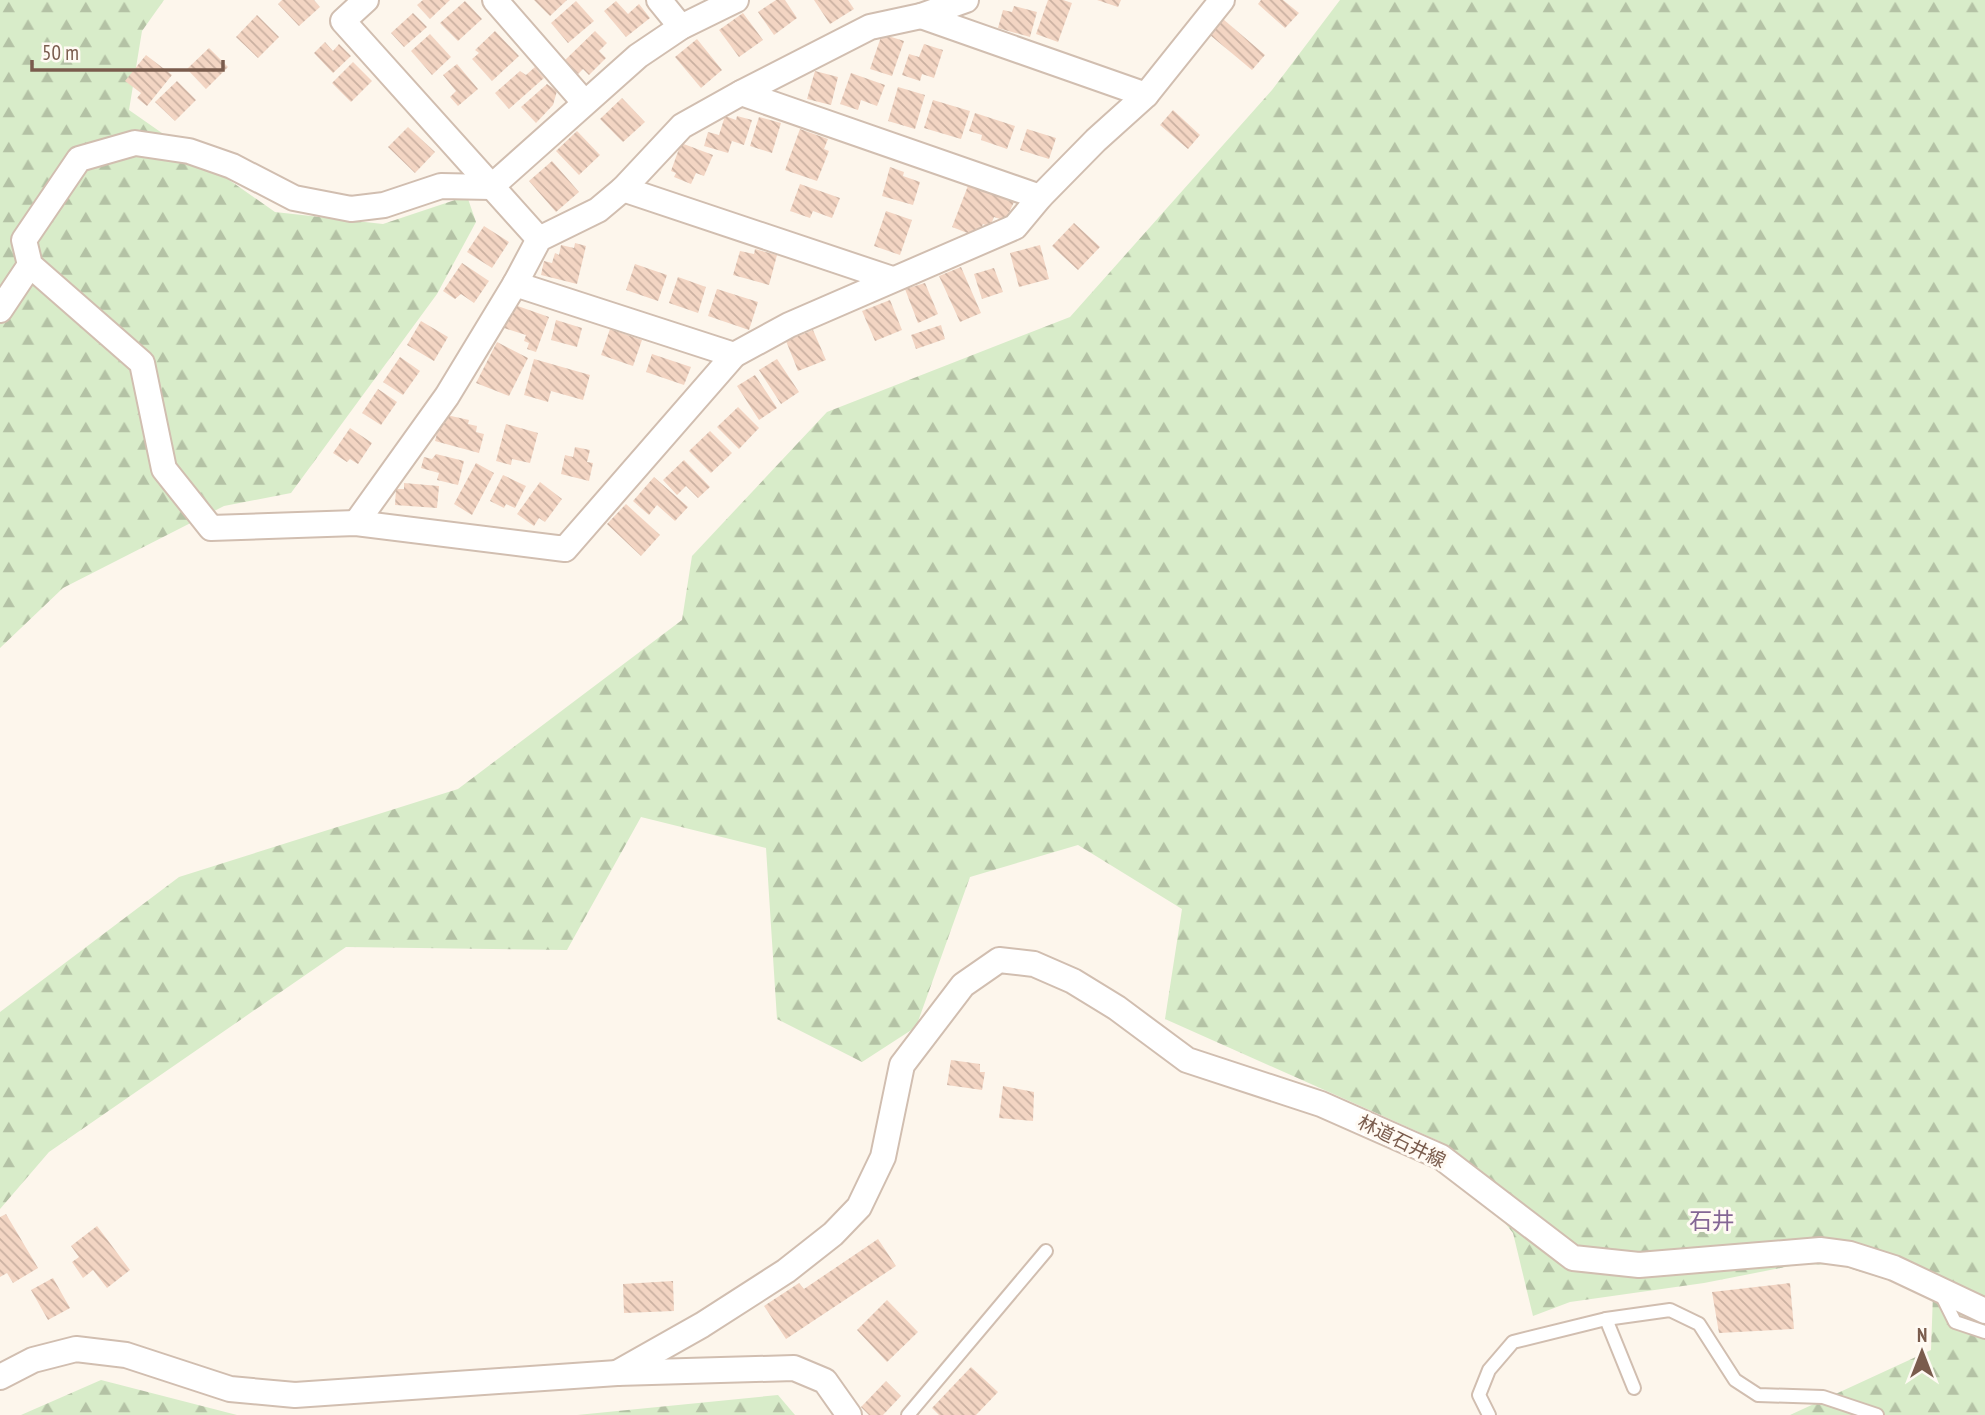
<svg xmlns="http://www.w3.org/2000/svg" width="1985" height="1415" font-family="'PT Sans Narrow','Noto Sans JP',sans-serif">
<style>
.forest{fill:url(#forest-firs)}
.building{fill:url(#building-back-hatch)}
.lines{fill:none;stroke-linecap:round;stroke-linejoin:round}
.lane-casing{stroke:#d1beb0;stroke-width:16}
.street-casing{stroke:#d1beb0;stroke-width:28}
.lane{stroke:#fff;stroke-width:12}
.street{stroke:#fff;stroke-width:24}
.labels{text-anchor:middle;stroke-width:6;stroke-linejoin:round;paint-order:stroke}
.street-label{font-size:19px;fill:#7a5c4d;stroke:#fffaf3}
.quarter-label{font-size:23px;fill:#846695;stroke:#fffaf3}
</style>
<defs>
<pattern id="forest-firs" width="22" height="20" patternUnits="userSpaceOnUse" patternTransform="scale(1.75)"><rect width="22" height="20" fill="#d8ecc9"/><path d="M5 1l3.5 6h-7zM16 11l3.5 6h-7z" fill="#b4c2a5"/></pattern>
<pattern id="building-back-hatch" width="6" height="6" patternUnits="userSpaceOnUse" patternTransform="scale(1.75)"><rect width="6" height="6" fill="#f3d5c3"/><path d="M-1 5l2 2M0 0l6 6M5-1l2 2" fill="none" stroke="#cab0a1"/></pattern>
</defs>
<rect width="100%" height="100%" fill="#fdf6ec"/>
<g class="forest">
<path d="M 0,0 L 164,0 L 142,31 L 129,110 L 275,212 L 383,224 L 467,196 L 476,222 L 437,294 L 291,493 L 224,506 L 63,588 L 0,648 Z"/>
<path d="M 1340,0 L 1985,0 L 1985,1415 L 1790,1415 L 1931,1350 L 1933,1294 L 1839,1265 L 1801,1264 L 1704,1283 L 1570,1302 L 1533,1316 L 1513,1233 L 1439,1141 L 1165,1019 L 1182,909 L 1078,845 L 970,877 L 916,1027 L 862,1062 L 777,1019 L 766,848 L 641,817 L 567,950 L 346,947 L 49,1152 L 0,1209 L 0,1012 L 179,877 L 458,789 L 682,620 L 692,556 L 827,412 L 1070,317 L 1272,90 Z"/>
<path d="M 101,1380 L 237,1415 L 21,1415 Z"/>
<path d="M 778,1395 L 795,1415 L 577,1415 Z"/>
</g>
<g class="building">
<path d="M 282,0 L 314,0 L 320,7 L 299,26 L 278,4 Z"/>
<path d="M 423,0 L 450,0 L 430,19 L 417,5 Z"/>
<path d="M 534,0 L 567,0 L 550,16 Z"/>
<path d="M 776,0 L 785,0 L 797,18 L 774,35 L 758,12 Z"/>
<path d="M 814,0 L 848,0 L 854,9 L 830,24 Z"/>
<path d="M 1048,0 L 1063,0 L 1072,3 L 1058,42 L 1036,34 Z"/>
<path d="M 1097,0 L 1121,0 L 1118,7 Z"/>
<path d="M 1261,0 L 1283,0 L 1299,13 L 1285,28 L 1258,4 Z"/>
<path d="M 465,1 L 482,19 L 458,41 L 440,23 Z"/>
<path d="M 576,1 L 594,21 L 568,43 L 551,23 Z"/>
<path d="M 616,1 L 628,14 L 639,4 L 650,18 L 626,37 L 604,11 Z"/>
<path d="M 1014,6 L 1037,12 L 1030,37 L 998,28 L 1003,10 L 1012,12 Z"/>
<path d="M 413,13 L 427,27 L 404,47 L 391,33 Z"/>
<path d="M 743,13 L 763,40 L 739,57 L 719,30 Z"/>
<path d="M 257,15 L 279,37 L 258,58 L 236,37 Z"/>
<path d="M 1223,19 L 1265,55 L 1252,70 L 1210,35 Z"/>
<path d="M 495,31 L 519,56 L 492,81 L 472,59 L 479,53 L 475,50 Z"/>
<path d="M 595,31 L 607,43 L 599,51 L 606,58 L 589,75 L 583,69 L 578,74 L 564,61 Z"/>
<path d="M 430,34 L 451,57 L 432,75 L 411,51 Z"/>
<path d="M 882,34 L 904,41 L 892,76 L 870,69 Z"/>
<path d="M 697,39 L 722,70 L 701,88 L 675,57 Z"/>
<path d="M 325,42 L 333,51 L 339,44 L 351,56 L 333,73 L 314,53 Z"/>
<path d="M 924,44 L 943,50 L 934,78 L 922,74 L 920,81 L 902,75 L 909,54 L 919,57 Z"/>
<path d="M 209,48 L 228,67 L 206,89 L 187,69 Z"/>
<path d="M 146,55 L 172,75 L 147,106 L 137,98 L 141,93 L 125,81 Z"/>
<path d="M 353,62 L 372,81 L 351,102 L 332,83 Z"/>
<path d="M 457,64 L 478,89 L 458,106 L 450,97 L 456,91 L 443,75 Z"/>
<path d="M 535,67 L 544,78 L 509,109 L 495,93 L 520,71 L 526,75 Z"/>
<path d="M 815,71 L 838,77 L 831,105 L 807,99 Z"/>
<path d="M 851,73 L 885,85 L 877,106 L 861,100 L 858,110 L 840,104 Z"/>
<path d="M 177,81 L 196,100 L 175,121 L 155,102 Z"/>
<path d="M 547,84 L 557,91 L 553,105 L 536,123 L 521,107 Z"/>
<path d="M 898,87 L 925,95 L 915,129 L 888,121 Z"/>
<path d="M 622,98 L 645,122 L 623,142 L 600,119 Z"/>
<path d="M 933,100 L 970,111 L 961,139 L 924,128 Z"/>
<path d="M 1173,110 L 1200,135 L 1188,149 L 1160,125 Z"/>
<path d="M 975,113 L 1015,126 L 1007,149 L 981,140 L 982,135 L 969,131 Z"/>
<path d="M 725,116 L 736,120 L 737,116 L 752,120 L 744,145 L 732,141 L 728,153 L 704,146 L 708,132 L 719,135 Z"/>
<path d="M 759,117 L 781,123 L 772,153 L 750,146 Z"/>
<path d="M 408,127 L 435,152 L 415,173 L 388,147 Z"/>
<path d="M 800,129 L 828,139 L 824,149 L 829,151 L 817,181 L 785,170 Z"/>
<path d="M 1027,129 L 1056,138 L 1049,159 L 1020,150 Z"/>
<path d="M 577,131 L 600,155 L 579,175 L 556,151 Z"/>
<path d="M 681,143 L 713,155 L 704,176 L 696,173 L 691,184 L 674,177 L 676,173 L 671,171 Z"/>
<path d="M 552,161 L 579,192 L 556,212 L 529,181 Z"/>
<path d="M 890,167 L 904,172 L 903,176 L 920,182 L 913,205 L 882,196 Z"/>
<path d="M 971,178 L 1010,194 L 1008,200 L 1014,202 L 1007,217 L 1000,219 L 994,217 L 990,227 L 983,224 L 978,237 L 952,227 Z"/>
<path d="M 800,184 L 840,198 L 832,218 L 813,211 L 810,218 L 790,211 Z"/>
<path d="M 886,211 L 912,220 L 900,255 L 874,246 Z"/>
<path d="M 1074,223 L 1100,247 L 1078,270 L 1052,246 Z"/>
<path d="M 484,226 L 509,242 L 492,268 L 467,252 Z"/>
<path d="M 575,243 L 586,246 L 577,284 L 541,275 L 544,261 L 552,263 L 555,253 L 559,255 L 561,245 L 574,248 Z"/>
<path d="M 1040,245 L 1049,279 L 1019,287 L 1010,253 Z"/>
<path d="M 755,249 L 777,255 L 769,285 L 733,275 L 740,251 L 754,254 Z"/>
<path d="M 462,263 L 489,281 L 474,303 L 461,294 L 455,299 L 443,291 Z"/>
<path d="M 635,264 L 667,275 L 658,301 L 626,290 Z"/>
<path d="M 961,267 L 981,313 L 960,322 L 939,276 Z"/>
<path d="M 994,268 L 1003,292 L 982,299 L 974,274 Z"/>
<path d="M 678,277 L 706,287 L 698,313 L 669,303 Z"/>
<path d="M 925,283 L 938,314 L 918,323 L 905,289 Z"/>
<path d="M 717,289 L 758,302 L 749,330 L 708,316 Z"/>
<path d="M 890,300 L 902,330 L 875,341 L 862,311 Z"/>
<path d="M 509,303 L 549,317 L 536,352 L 527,349 L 529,343 L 524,341 L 526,335 L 501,327 Z"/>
<path d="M 556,320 L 582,328 L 577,347 L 551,340 Z"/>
<path d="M 421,321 L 448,337 L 434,361 L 407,345 Z"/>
<path d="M 941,325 L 945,339 L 916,349 L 911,335 Z"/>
<path d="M 610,329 L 642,340 L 633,366 L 601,355 Z"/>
<path d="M 813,330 L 826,360 L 798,371 L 786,341 Z"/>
<path d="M 497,342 L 528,358 L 509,396 L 476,383 Z"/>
<path d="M 652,354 L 691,367 L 684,385 L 646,372 Z"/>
<path d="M 400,357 L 420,371 L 403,395 L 383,382 Z"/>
<path d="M 534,359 L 590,375 L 583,400 L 551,391 L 548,402 L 524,395 Z"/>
<path d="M 777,359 L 799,392 L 781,404 L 759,370 Z"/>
<path d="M 755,375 L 777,408 L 759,420 L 737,386 Z"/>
<path d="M 378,389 L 397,402 L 381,425 L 362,413 Z"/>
<path d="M 738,407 L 759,428 L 739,449 L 717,427 Z"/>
<path d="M 442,414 L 469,420 L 468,424 L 477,426 L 476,432 L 484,434 L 479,453 L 435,441 Z"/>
<path d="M 506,424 L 538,433 L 530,463 L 512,459 L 511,465 L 496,461 Z"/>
<path d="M 350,428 L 372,443 L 358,464 L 350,459 L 347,462 L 333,453 Z"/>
<path d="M 710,431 L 732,453 L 711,473 L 689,451 Z"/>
<path d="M 575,447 L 590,450 L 587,462 L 593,463 L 589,481 L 561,474 L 565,455 L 573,457 Z"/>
<path d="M 436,454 L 464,461 L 458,485 L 437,480 L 439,473 L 421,468 L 424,457 L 432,459 Z"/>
<path d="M 684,460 L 710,487 L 698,498 L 686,486 L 677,495 L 663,480 Z"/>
<path d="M 476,463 L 494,473 L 472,515 L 454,504 Z"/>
<path d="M 503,475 L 526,486 L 515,508 L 506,504 L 504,508 L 490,501 Z"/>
<path d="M 654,477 L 688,507 L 675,521 L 657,505 L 649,515 L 633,501 Z"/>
<path d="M 540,482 L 562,499 L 545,522 L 539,518 L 534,526 L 517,514 Z"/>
<path d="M 404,483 L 439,486 L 437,508 L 395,505 L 396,489 L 404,489 Z"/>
<path d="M 626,504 L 660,535 L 641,556 L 607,524 Z"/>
<path d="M 951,1060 L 980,1064 L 980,1072 L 985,1072 L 982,1090 L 947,1085 Z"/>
<path d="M 1003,1086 L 1034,1092 L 1033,1121 L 999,1118 Z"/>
<path d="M 6,1214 L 38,1268 L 13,1283 L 7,1273 L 0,1277 L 0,1217 Z"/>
<path d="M 97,1226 L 130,1270 L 107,1288 L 93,1270 L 83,1278 L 72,1262 L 79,1257 L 71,1246 Z"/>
<path d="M 878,1239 L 896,1266 L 786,1339 L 764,1306 L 799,1283 L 804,1289 Z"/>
<path d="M 53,1278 L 70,1308 L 48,1320 L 31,1290 Z"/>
<path d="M 673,1281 L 674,1311 L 624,1313 L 623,1284 Z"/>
<path d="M 1790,1283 L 1794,1329 L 1719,1333 L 1712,1292 Z"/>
<path d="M 887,1300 L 918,1332 L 887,1362 L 857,1330 Z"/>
<path d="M 971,1367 L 998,1392 L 976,1415 L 939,1415 L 932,1408 Z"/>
<path d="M 886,1381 L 901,1396 L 883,1415 L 869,1415 L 861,1407 Z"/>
</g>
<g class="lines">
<g class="lane-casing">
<g id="lane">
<path d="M 1941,1294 L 1955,1322 L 1985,1332"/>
<path d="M 1606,1319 L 1634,1388"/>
<path d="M 908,1415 L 1046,1251"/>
<path d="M 1489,1415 L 1479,1395 L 1489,1370 L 1513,1342 L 1606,1319 L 1670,1310 L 1699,1324 L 1735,1380 L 1758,1395 L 1823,1397 L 1877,1415"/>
</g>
</g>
<g class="street-casing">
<g id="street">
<path d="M 366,0 L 343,21 L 539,239"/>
<path d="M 495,0 L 584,102"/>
<path d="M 659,0 L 681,27"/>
<path d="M 736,0 L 681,27 L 638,56 L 491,187 L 441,186 L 384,205 L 351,209 L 294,198 L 232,166 L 189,151 L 135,143 L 79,159 L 24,240 L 30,265 L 142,363 L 164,469 L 211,528 L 356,523 L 565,549 L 734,355 L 789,325 L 1015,227 L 1040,197 L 1096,140 L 1146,95 L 1222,0"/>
<path d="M 921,16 L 1146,95"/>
<path d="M 741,93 L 1040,197"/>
<path d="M 623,189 L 892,279"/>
<path d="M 515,284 L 734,355"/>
<path d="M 0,310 L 30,265"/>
<path d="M 356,523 L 447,396 L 515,284 L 539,239 L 598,210 L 623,189 L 682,126 L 741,93 L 870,27 L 921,16 L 966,0"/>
<path d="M 617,1373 L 702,1325 L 786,1271 L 833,1234 L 859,1207 L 883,1157 L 902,1065 L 963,985 L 999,960 L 1034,964 L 1073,981 L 1117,1008 L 1187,1060 L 1321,1104 L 1441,1157 L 1573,1258 L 1639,1265 L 1820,1250 L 1850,1254 L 1894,1268 L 1985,1311"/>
<path d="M 0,1377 L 33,1360 L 76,1349 L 126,1355 L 230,1389 L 295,1395 L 617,1373 L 794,1368 L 825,1381 L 849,1415"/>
</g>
</g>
<use href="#lane" class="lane"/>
<use href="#street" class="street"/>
</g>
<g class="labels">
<g class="street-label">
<text transform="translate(1402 1141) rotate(26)" y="7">林道石井線</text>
</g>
<g class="quarter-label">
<text x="1712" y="1229">石井</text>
</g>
</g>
<g transform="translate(1922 1352)" stroke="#fffaf3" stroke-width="5" paint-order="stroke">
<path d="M0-5L12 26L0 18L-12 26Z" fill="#7a5c4d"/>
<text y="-10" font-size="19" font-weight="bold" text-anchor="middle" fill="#7a5c4d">N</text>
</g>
<path d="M32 60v10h191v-10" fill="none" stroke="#7a5c4d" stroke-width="3.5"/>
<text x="42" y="60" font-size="21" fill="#7a5c4d" stroke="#fffaf3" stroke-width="5" paint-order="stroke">50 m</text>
</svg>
